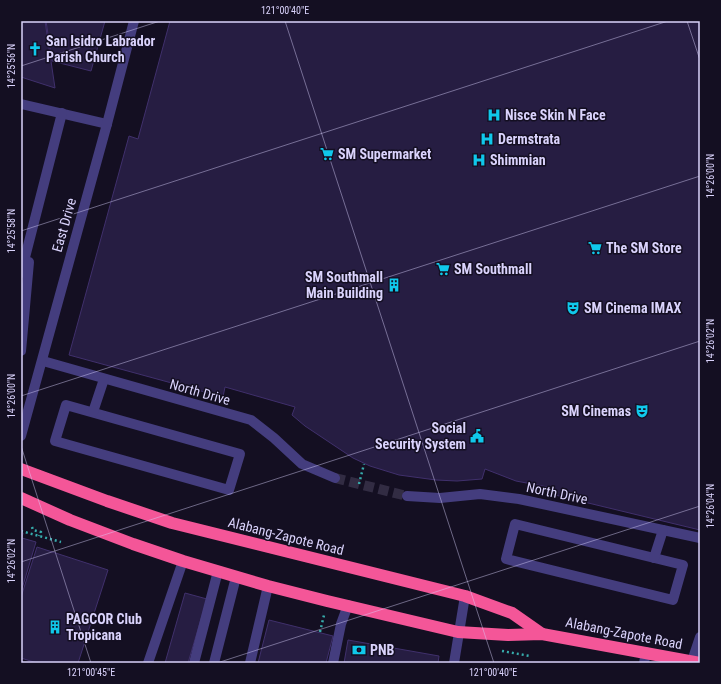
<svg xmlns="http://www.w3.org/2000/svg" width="721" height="684" font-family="'Roboto Condensed',sans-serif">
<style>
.building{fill:#261d42;stroke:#40306c}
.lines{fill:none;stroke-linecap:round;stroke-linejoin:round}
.minor-tunnel{stroke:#322c43;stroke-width:10;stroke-dasharray:10 5;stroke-linecap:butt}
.path{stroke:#37acac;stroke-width:2.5;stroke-dasharray:2 3;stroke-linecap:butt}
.minor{stroke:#443d7e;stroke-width:10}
.highway{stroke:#f45698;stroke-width:12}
.ticks{fill:none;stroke:#dad3fc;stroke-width:1;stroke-opacity:0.45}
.labels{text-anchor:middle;stroke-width:3;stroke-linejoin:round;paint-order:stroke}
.poi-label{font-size:14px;font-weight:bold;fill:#dad3fc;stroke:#140f22;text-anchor:start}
.street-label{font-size:14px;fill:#dad3fc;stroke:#140f22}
.neatline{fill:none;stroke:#dad3fc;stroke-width:1.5}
.ticks-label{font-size:10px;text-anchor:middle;fill:#dad3fc}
</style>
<rect width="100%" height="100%" fill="#140f22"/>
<g class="building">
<path d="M 21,21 L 45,21 L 55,88 L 21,77 Z"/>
<path d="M 46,21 L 105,21 L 91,71 L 52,61 Z"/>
<path d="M 170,21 L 700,21 L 700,530 L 551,494 L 553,488 L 516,481 L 485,469 L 482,479 L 457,481 L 436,480 L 399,475 L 370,466 L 353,458 L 305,426 L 292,415 L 295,407 L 225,387 L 223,397 L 69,355 L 129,136 L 138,139 Z"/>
<path d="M 21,533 L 23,533 L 22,538 L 36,542 L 21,592 Z"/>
<path d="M 37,547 L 108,570 L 78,663 L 37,663 L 21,658 L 21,597 Z"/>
<path d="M 185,593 L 207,599 L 188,663 L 165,663 Z"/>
<path d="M 269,620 L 333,636 L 326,663 L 258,663 Z"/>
<path d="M 348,640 L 439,656 L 438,663 L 344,663 Z"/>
</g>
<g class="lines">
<path class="minor-tunnel" d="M 335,478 L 407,496"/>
<g class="path">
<path d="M 359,484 L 364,464"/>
<path d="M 32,527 L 33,530 L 41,532 L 39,536"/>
<path d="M 21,531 L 61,542"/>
<path d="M 320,632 L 324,615"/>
<path d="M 502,651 L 530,656"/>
</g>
<g class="minor">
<path d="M 21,104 L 107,124"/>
<path d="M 21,273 L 62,113"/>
<path d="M 21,351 L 29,262"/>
<path d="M 43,361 L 251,420 L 274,438 L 302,464 L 335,478"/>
<path d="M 66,405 L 240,454 L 229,490 L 55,441 Z"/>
<path d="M 93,412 L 104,379"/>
<path d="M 21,436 L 107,124 L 134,21"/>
<path d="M 407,496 L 440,498 L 480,494 L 519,499 L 700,538"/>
<path d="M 515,524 L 683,565 L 673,600 L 506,559 Z"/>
<path d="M 654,558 L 663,530"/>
<path d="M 692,661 L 700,637"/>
<path d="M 148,663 L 183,561"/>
<path d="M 194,663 L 218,571"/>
<path d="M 214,663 L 236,577"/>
<path d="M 250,663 L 268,586"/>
<path d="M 333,663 L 341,624 L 348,605"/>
<path d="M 454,663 L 465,596"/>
<path d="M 644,663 L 646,652"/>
</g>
<g class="highway">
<path d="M 21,469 L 107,501 L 172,523 L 465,596 L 512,613 L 542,634"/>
<path d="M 21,498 L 70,520 L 133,544 L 183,561 L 268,586 L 327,601 L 458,632 L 508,635 L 542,634 L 700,663"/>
</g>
</g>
<path class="ticks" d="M 285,21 L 494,663M 687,21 L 700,60M 21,66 L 160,21M 21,231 L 668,21M 21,396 L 700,176M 21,446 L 91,663M 21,562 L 700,341M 217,663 L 700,506"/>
<defs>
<g id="church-bare" transform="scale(1.08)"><path d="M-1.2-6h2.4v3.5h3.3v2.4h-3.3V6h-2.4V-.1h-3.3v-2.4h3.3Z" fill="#10c8eb" stroke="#140f22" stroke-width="2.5" paint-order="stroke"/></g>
<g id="hospital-bare" transform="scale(1.08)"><path d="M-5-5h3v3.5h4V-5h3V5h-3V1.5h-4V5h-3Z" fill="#10c8eb" stroke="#140f22" stroke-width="2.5" paint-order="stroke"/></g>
<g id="supermarket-bare" transform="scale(1.08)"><path d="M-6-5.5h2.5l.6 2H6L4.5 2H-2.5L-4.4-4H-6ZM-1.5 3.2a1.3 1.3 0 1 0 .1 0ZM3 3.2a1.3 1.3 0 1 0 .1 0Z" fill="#10c8eb" stroke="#140f22" stroke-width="2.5" paint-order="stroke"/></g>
<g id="building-bare" transform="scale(1.08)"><path d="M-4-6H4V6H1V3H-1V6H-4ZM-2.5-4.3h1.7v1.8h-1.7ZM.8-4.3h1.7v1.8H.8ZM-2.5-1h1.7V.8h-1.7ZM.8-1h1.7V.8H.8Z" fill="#10c8eb" stroke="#140f22" stroke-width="2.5" paint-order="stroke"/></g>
<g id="theatre-bare" transform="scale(1.08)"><path d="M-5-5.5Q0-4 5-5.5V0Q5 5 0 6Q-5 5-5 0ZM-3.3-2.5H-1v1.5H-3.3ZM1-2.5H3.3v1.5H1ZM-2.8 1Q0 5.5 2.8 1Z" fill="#10c8eb" stroke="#140f22" stroke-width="2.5" paint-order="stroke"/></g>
<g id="civic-bare" transform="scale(1.08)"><path d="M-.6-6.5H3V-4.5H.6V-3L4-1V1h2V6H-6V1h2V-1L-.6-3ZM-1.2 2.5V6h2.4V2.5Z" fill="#10c8eb" stroke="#140f22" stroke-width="2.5" paint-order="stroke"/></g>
<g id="bank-bare" transform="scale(1.08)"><path d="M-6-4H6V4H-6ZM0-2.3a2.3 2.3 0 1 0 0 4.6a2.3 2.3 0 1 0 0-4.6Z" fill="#10c8eb" stroke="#140f22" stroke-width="2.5" paint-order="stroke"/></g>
</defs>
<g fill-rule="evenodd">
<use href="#church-bare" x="35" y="49"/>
<use href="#hospital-bare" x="494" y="115"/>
<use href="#hospital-bare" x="487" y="139"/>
<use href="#supermarket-bare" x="327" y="154"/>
<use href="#hospital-bare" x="479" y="160"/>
<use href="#supermarket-bare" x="595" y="248"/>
<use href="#supermarket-bare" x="443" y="269"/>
<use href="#building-bare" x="394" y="285"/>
<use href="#theatre-bare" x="573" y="308"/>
<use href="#theatre-bare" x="642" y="411"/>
<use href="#civic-bare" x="477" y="436"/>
<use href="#building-bare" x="55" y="627"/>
<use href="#bank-bare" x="359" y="650"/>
</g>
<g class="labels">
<g class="poi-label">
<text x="46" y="46">San Isidro Labrador<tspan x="46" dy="16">Parish Church</tspan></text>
<text x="505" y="120">Nisce Skin N Face</text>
<text x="498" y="144">Dermstrata</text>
<text x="338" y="159">SM Supermarket</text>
<text x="490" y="165">Shimmian</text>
<text x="606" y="253">The SM Store</text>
<text x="454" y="274">SM Southmall</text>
<text x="383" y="282" text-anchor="end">SM Southmall<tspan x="383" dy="16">Main Building</tspan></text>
<text x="584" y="313">SM Cinema IMAX</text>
<text x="631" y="416" text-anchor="end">SM Cinemas</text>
<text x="466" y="433" text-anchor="end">Social<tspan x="466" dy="16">Security System</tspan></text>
<text x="66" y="624">PAGCOR Club<tspan x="66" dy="16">Tropicana</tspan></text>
<text x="370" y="655">PNB</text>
</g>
<g class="street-label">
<text transform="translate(64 225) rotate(-74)" y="5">East Drive</text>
<text transform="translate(200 392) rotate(16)" y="5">North Drive</text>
<text transform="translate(557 493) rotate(12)" y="5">North Drive</text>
<text transform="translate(286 536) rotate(14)" y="5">Alabang-Zapote Road</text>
<text transform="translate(624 633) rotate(11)" y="5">Alabang-Zapote Road</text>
</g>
</g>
<rect width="721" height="684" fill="none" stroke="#140f22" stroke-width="44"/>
<rect x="22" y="22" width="677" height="640" class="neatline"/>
<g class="ticks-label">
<text x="285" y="14">121°00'40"E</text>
<text transform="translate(11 66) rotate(-90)" y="4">14°25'56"N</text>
<text transform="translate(710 176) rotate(-90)" y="4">14°26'00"N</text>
<text transform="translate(11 231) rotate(-90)" y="4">14°25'58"N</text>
<text transform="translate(710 341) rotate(-90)" y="4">14°26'02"N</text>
<text transform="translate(11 396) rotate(-90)" y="4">14°26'00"N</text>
<text transform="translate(710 506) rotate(-90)" y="4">14°26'04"N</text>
<text transform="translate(11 561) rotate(-90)" y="4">14°26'02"N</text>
<text x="91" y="676">121°00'45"E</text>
<text x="493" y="676">121°00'40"E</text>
</g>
</svg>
